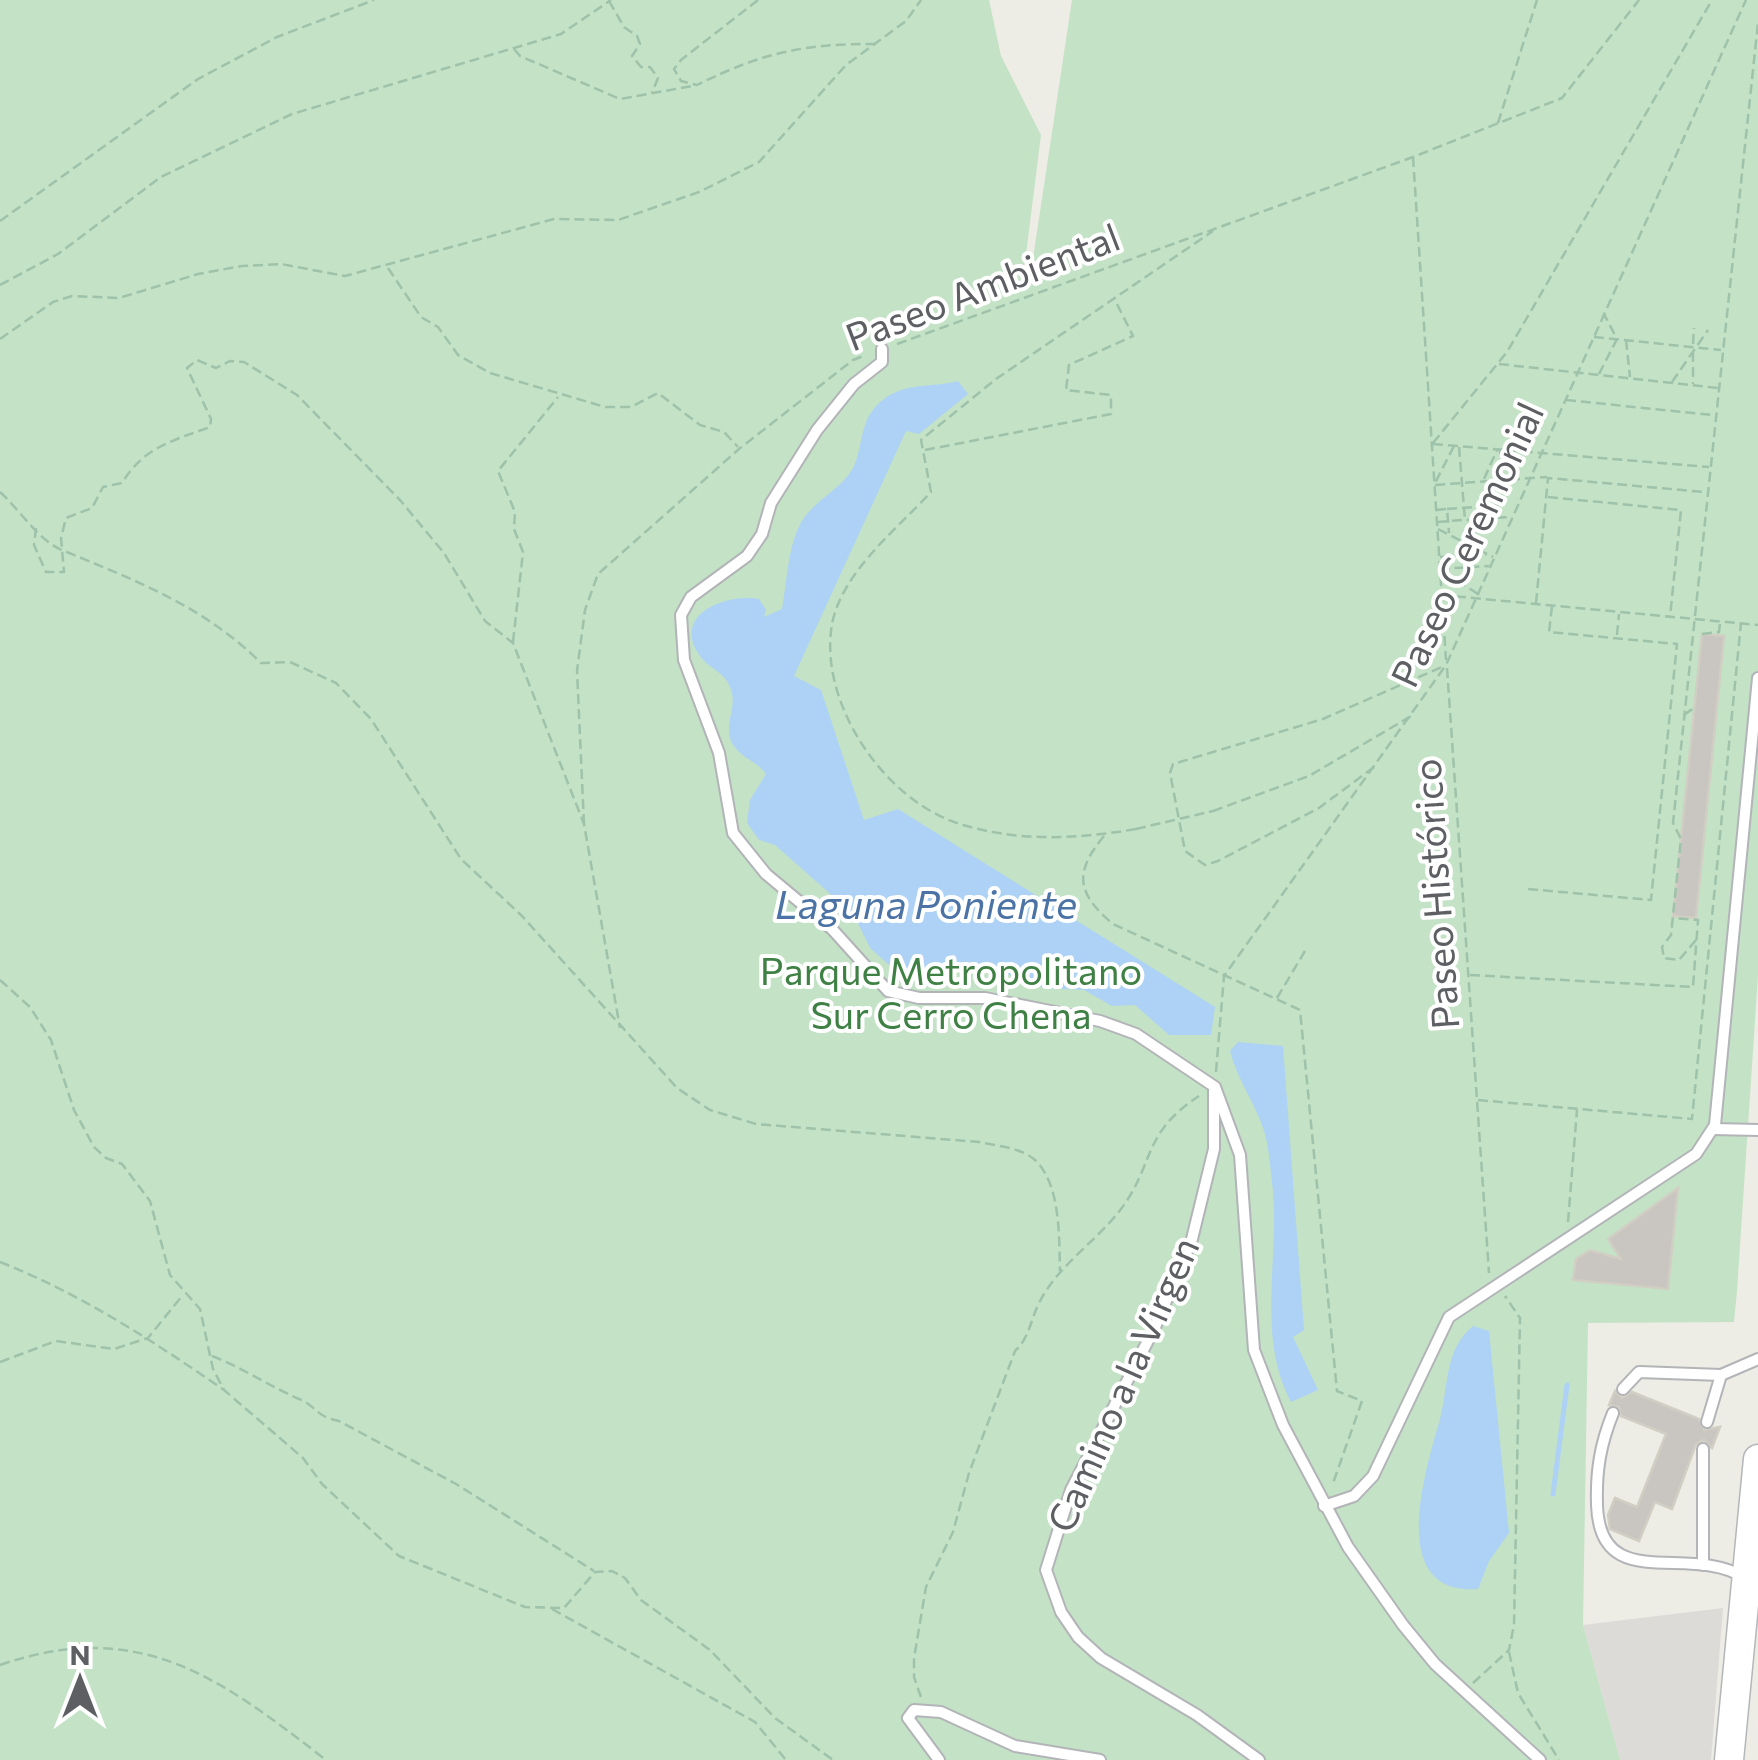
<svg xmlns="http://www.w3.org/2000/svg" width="1758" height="1760" font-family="Commissioner,sans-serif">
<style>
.industrial{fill:#dcdbd7}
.green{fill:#c4e2c6}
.water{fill:#add2f5}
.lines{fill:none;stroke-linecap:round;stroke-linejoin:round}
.stream{stroke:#add2f5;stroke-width:5}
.building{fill:#c9c6c1;stroke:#d1cec4;stroke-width:2.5}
.lane-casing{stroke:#b2b4b8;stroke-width:14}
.secondary-casing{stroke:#b4b6ba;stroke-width:31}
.path{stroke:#9ec2aa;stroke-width:2.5;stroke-dasharray:10 5;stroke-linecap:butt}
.lane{stroke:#fff;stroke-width:10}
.secondary{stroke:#fff;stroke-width:28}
.path-bridge{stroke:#9ec2aa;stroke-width:2.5;stroke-dasharray:10 5;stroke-linecap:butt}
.labels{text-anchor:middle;stroke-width:8;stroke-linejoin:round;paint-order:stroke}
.street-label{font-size:38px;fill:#5d5f63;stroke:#fff}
.park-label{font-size:38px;fill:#3f8045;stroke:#fff}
.water-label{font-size:40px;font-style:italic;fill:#4c73a5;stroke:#fff}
</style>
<rect width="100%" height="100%" fill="#edece5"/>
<path class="industrial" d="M 1723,1608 L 1711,1760 L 1620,1760 L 1583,1625 Z"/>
<path class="green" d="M 0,0 L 989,0 L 1001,56 L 1041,135 L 1023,278 L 1030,278 L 1072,0 L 1758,0 L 1758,976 L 1737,1291 L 1734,1322 L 1588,1323 L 1583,1625 L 1620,1760 L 0,1760 Z"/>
<g class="water">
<path d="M 958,381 L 968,394 L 919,434 L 906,431 L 794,676 L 821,690 L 864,820 L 898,809 L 1215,1007 L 1211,1035 L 1169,1035 L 1135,1005 L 1112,1006 L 1084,990 L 1045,988 L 1006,974 L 973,969 L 907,976 L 897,972 L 870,948 L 854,915 L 775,845 L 759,840 L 747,823 L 750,800 L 766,774 C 757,761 740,758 732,743 C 722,722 741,705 728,683 C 722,671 707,667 700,656 C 670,615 726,593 759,599 L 766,610 L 764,617 L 782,609 C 787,583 788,540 804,518 C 818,498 848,485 856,461 C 864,437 861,416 884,399 C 906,382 932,388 958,381 Z"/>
<path d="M 1238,1042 L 1283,1046 L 1304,1330 L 1293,1337 L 1318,1390 L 1291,1402 C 1255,1333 1281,1256 1272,1182 C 1270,1165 1269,1145 1263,1128 C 1254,1101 1237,1079 1230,1051 Z"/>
<path d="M 1473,1326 L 1489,1331 L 1509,1533 L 1489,1561 L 1478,1589 C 1385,1596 1426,1469 1440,1419 C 1449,1385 1444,1350 1473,1326 Z"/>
</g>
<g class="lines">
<path class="stream" d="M 1553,1494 L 1567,1385"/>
</g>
<g class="building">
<path d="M 1702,634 L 1724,636 L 1696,918 L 1673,916 Z"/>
<path d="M 1678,1188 L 1668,1289 L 1573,1280 L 1576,1259 L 1590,1250 L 1621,1259 L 1608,1239 Z"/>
<path d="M 1615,1391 L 1622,1398 L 1632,1392 L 1699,1419 L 1704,1430 L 1720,1427 L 1712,1448 L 1704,1440 L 1696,1444 L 1672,1509 L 1655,1502 L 1639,1541 L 1610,1529 L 1608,1515 L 1615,1498 L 1637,1507 L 1666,1434 L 1621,1416 L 1619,1407 L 1609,1405 Z"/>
</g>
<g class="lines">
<g class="lane-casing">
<g id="lane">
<path d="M 882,349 L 882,362 L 854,384 L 817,430 L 771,503 L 762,534 L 747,556 L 691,597 L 681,615 L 684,660 L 719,753 L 733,833 L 766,874 L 832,929 L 888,991 L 919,998 L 985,998 L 1100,1021 L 1136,1034 L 1215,1087 L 1240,1155 L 1254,1350 L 1283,1425 L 1348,1547 L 1403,1625 L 1435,1664 L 1540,1760"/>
<path d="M 1214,1091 L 1214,1149 L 1192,1239 L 1155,1327 L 1071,1490 L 1046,1570 L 1061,1612 L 1078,1637 L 1101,1658 L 1197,1715 L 1259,1760"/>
<path d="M 1713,1129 L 1758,1130"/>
<path d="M 1623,1389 L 1639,1372 L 1721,1375 L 1758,1359"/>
<path d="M 1613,1413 C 1600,1445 1596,1471 1597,1505 C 1600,1596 1689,1542 1745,1578"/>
<path d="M 1707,1422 L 1721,1375"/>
<path d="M 1703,1449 L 1703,1565"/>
<path d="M 1324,1506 L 1354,1496 L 1373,1476 L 1449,1317 L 1696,1154 L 1715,1125 L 1758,678"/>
<path d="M 939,1760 L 908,1718 L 914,1710 L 941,1712 L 1015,1746 L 1100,1760"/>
</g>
</g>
<g class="secondary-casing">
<path id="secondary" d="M 1729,1760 L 1758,1459"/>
</g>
<g class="path">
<path d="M 758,0 L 681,60 L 674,69 L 681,81 L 697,85 C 761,53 806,43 878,44"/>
<path d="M 609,1 L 624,27 L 637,36 L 640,44 L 632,56 L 641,67 L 650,67 L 658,78 L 652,93"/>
<path d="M 514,49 L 520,56 L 620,99 L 692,86"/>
<path d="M 1498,123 L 1537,0"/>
<path d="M 1413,157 L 1446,660"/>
<path d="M 0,221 L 198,79 L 277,37 L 374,0"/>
<path d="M 388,268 L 421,317 L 438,327 L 458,355 L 490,373 L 605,407 L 631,407 L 658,393 L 700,425 L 724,432 L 738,447"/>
<path d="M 0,285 L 58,254 L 161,177 L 292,114 L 561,34 L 611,0"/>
<path d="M 1594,337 L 1721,350"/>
<path d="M 0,339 L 53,302 L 72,296 L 119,298 L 198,274 L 242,266 L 281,264 L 345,276 L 554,219 L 618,220 L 699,192 L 759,162 L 846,65 L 906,21 L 921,0"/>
<path d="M 1626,340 L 1630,377"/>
<path d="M 897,344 L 1413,157 L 1562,98 L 1639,0"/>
<path d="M 1693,344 L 1694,328"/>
<path d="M 1693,352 L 1693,384"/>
<path d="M 1499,364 L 1718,388"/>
<path d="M 1599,374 L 1617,339 L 1604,314"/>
<path d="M 1672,382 L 1708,330"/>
<path d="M 1566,400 L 1712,415"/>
<path d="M 1433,443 L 1507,352 L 1712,0"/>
<path d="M 1433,444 L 1709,467"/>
<path d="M 1454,446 L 1434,485 L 1547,477"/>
<path d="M 1459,447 L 1465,520 L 1509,517"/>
<path d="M 925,450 L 1111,414 L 1111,395 L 1066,390 L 1069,365 L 1133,336 L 1114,298"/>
<path d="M 1484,479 L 1497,450"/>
<path d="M 0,492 C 19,509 39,541 62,550 C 134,580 204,606 261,663 L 290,662 L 336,683 L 371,719 L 461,859 L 522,916 L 677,1088 L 710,1110 L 756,1124 L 979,1142 C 998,1146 1025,1148 1038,1163 C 1061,1189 1059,1240 1060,1271"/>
<path d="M 1548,497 L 1681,510 L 1670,617"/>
<path d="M 1447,509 L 1503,505 L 1500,450"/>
<path d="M 1436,510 L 1447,509 L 1449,533"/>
<path d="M 1437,522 L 1463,520"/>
<path d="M 36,528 L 34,545 L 46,572 L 64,572 L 61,538 L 66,518 L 92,508 L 103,487 L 122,483 C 144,447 172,441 210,427 L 211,419 L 187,368 L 197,360 L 216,368 L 230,361 L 244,362 L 297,395 L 400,500 L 444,553 L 485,621 L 513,643 L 584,824 L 620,1028"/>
<path d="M 1438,529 L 1493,557"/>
<path d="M 1440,557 L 1487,554"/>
<path d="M 1478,594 L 1440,569 L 1489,566"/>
<path d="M 1441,595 L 1758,625"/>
<path d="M 1536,603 L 1548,478 L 1704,492"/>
<path d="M 1702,634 L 1719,632 L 1720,624"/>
<path d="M 1617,635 L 1619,614"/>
<path d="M 513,642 L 523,552 L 514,529 L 515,512 L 498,471 L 558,397"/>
<path d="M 1447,668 L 1489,1273"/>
<path d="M 1684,715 L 1695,707"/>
<path d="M 1374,767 L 1319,808 L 1218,861 L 1205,865 L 1185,851 L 1170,773 L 1173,764 L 1323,719 L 1442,667"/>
<path d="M 1213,811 L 1309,776 L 1413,715"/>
<path d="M 584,824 L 577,671 L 585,610 L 598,574 L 739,449 L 853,360 L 866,355"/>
<path d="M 1136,829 C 1078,839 1021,842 963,825 C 886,803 818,704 832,624 C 842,572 897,529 931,492 L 921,440 L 996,379 L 1213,231"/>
<path d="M 1104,836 C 1074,872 1076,893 1113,924 L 1300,1010 L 1337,1391 L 1362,1401 L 1332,1486"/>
<path d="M 1528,889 L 1651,900 L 1677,644 L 1549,632 L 1552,606"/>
<path d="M 1696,940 L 1679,960 L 1664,958 L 1662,947 L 1671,935 L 1681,839 L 1673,823 L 1758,23"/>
<path d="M 1470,975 L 1693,987 L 1698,920 L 1673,918"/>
<path d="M 0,980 L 30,1007 L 51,1040 L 74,1110 L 94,1147 L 106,1158 L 122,1164 L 150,1201 L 170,1275 L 200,1309 L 213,1369 L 224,1390 L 303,1458 L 322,1484 L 399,1556 L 525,1607 L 564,1608 L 595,1572 L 612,1571 L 625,1578 L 641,1600 L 710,1650 L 775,1718 L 833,1760"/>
<path d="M 1277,998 L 1305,951"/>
<path d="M 1216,1072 L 1224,976 L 1446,665 L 1746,0"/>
<path d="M 1478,1100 L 1692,1119 L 1741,623"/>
<path d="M 1568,1222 L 1577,1110"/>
<path d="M 0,1262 C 81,1294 153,1341 224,1390"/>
<path d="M 212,1356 C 243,1368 269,1386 299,1399 C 317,1406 314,1416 339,1421 L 456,1484 L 594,1571"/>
<path d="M 0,1362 L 56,1341 L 114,1349 L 148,1338 L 182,1296"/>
<path d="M 552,1609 L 755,1722 L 786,1760"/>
<path d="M 1509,1652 L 1518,1693 L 1559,1760"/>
<path d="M 0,1665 C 140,1617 220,1678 326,1760"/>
<path d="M 1473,1683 L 1509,1650 L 1514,1625 L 1520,1318 L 1505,1296"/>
<path d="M 921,1697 L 914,1677 L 914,1658 L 926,1587 L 953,1532 L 969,1473 L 1015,1351 C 1030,1337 1030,1321 1039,1303 C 1058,1265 1096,1242 1121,1209 C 1155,1164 1141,1134 1199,1096"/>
</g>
<use href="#lane" class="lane"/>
<use href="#secondary" class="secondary"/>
<path class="path-bridge" d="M 1136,829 L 1213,811"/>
</g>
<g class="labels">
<g class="street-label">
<text transform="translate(983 288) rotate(-21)" y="13">Paseo Ambiental</text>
<text transform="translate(1468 545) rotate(-65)" y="13">Paseo Ceremonial</text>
<text transform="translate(1437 894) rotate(-94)" y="13">Paseo Histórico</text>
<text transform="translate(1124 1385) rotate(-66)" y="13">Camino a la Virgen</text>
</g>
<g class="park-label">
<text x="951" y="985">Parque Metropolitano<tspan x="951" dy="44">Sur Cerro Chena</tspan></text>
</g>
<g class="water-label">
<text x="926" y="919">Laguna Poniente</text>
</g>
</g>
<g transform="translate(80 1680)" stroke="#ffffff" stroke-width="8" paint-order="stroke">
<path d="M0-8L18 38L0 25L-18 38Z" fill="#5d5f63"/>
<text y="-15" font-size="28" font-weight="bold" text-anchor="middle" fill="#5d5f63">N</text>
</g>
</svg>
